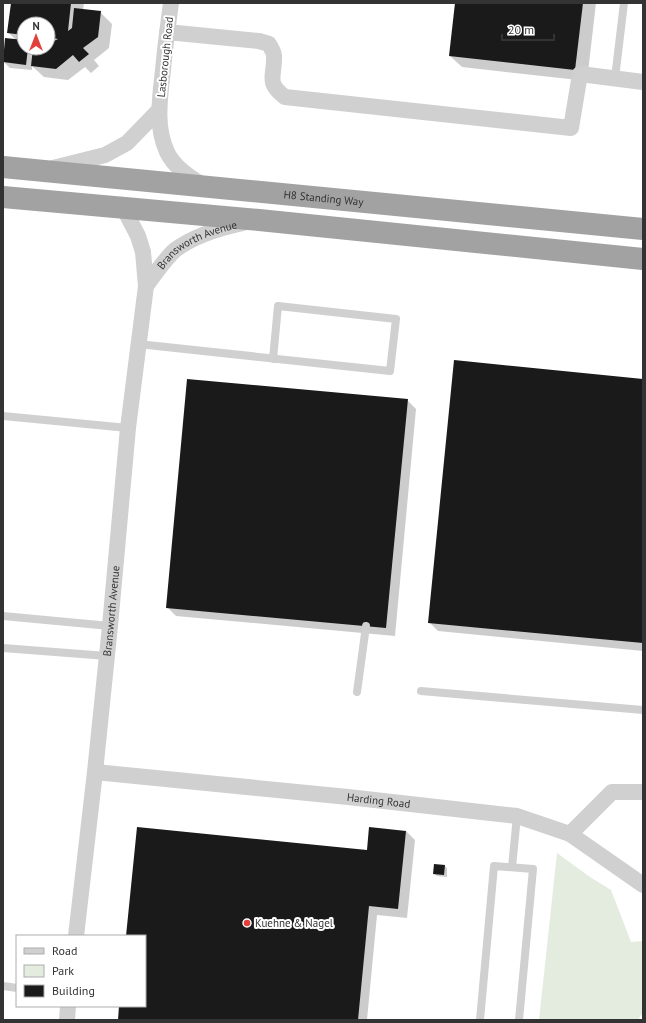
<svg xmlns="http://www.w3.org/2000/svg" width="646" height="1023" font-family="'PT Sans',sans-serif">
<style>
.green{fill:#e4ecdf}
.shadow{fill:#0003;fill-rule:evenodd}
.building{fill:#1a1a1a}
.lines{fill:none;stroke-linecap:round;stroke-linejoin:round}
.service{stroke:#d0d0d0;stroke-width:8}
.minor{stroke:#d0d0d0;stroke-width:16}
.trunk{stroke:#a2a2a2;stroke-width:22}
.poi-dot{fill:#e33f3b;stroke:#fff;stroke-width:1.5}
.labels{text-anchor:middle;stroke-width:4;stroke-linejoin:round;paint-order:stroke}
.street-label{font-size:11px;fill:#333;stroke:#fff}
.poi-label{font-size:11px;fill:#333;stroke:#fff;text-anchor:start}
</style>
<rect width="100%" height="100%" fill="#fff"/>
<path class="green" d="M 557,853 L 590,877 L 611,890 L 631,942 L 643,941 L 643,1012 L 638,1020 L 539,1020 Z"/>
<g class="shadow">
<path d="M 12,3 L 84,3 L 83,10 L 100,12 L 112,24 L 109,48 L 94,60 L 99,66 L 91,73 L 85,67 L 68,80 L 44,77 L 32,66 L 32,70 L 10,68 L 4,62 L 16,40 L 8,32 ZM 24,24 L 48,24 L 48,48 L 24,48 Z"/>
<path d="M 456,3 L 596,3 L 587,81 L 462,67 L 450,56 Z"/>
<path d="M 643,380 L 643,651 L 438,631 L 429,622 Z"/>
<path d="M 407,400 L 416,409 L 395,636 L 176,616 L 167,607 Z"/>
<path d="M 406,831 L 415,840 L 407,918 L 377,915 L 367,1020 L 119,1020 L 120,1006 L 145,1006 L 145,936 L 127,936 L 368,851 Z"/>
<path d="M 445,866 L 447,868 L 447,877 L 437,876 L 434,874 Z"/>
</g>
<g class="building">
<path d="M 11,3 L 71,3 L 68,31 L 72,28 L 74,8 L 101,11 L 98,37 L 83,48 L 89,54 L 79,62 L 73,55 L 56,69 L 31,66 L 33,48 L 48,48 L 48,41 L 54,41 L 58,39 L 48,37 L 48,24 L 24,24 L 24,35 L 7,33 Z"/>
<path d="M 455,3 L 583,3 L 575,70 L 449,56 Z"/>
<path d="M 5,38 L 24,40 L 24,48 L 28,48 L 26,65 L 3,62 Z"/>
<path d="M 454,360 L 643,379 L 643,643 L 428,623 Z"/>
<path d="M 187,379 L 408,399 L 386,628 L 166,608 Z"/>
<path d="M 137,827 L 367,850 L 369,827 L 406,831 L 398,909 L 369,906 L 358,1020 L 118,1020 L 119,1006 L 145,1006 L 145,936 L 126,936 Z"/>
<path d="M 434,864 L 445,865 L 444,875 L 433,874 Z"/>
</g>
<g class="lines">
<g class="service">
<path d="M 615,78 L 624,3"/>
<path d="M 138,344 L 390,371 L 396,319 L 278,306 L 273,359"/>
<path d="M 3,416 L 128,428"/>
<path d="M 3,616 L 110,626"/>
<path d="M 3,648 L 107,656"/>
<path d="M 421,691 L 643,710"/>
<path d="M 357,692 L 366,626"/>
<path d="M 512,867 L 517,816"/>
<path d="M 3,986 L 17,988"/>
<path d="M 480,1020 L 494,866 L 533,869 L 519,1020"/>
</g>
<g class="minor">
<path d="M 171,3 C 168,25 165,48 163,70 C 160,98 155,126 167,152 C 174,167 189,177 203,185"/>
<path d="M 167,32 L 259,41 L 269,44 C 271,48 274,52 274,56 C 275,76 265,82 285,97 L 571,128 L 580,74 L 643,82"/>
<path d="M 53,168 L 105,155 L 127,143 L 159,110"/>
<path id="s1" d="M 146,286 C 155,274 164,260 175,250 C 195,235 220,228 243,223"/>
<path id="s2" d="M 95,772 L 348,797 L 517,816 L 570,834 L 643,885"/>
<path d="M 570,834 L 612,792 L 643,792"/>
<path id="s3" d="M 76,936 L 95,772 L 110,626 L 128,428 L 146,286 L 143,252 L 138,236 L 124,209"/>
<path d="M 67,1020 L 68,1006"/>
</g>
<g class="trunk">
<path id="s4" d="M 3,167 L 643,229"/>
<path d="M 3,197 L 259,220 L 643,259"/>
</g>
</g>
<circle class="poi-dot" cx="247" cy="923" r="4"/>
<g class="labels">
<g class="street-label">
<text transform="translate(165 57) rotate(-84)" y="4">Lasborough Road</text>
<text dy="4" stroke="none"><textPath href="#s4" startOffset="322">H8 Standing Way</textPath></text>
<text dy="4" stroke="none"><textPath href="#s1" startOffset="68">Bransworth Avenue</textPath></text>
<text dy="4" stroke="none"><textPath href="#s3" startOffset="327">Bransworth Avenue</textPath></text>
<text dy="4" stroke="none"><textPath href="#s2" startOffset="285">Harding Road</textPath></text>
</g>
<g class="poi-label">
<text x="255" y="927">Kuehne &amp; Nagel</text>
</g>
</g>
<rect width="646" height="1023" fill="none" stroke="#333333" stroke-width="8"/>
<rect x="16" y="935" width="130" height="72" fill="#ffffff" stroke="#adadad"/>
<rect x="24" y="948" width="20" height="6" fill="#d0d0d0" stroke="#adadad"/>
<text x="52" y="955" font-size="12" fill="#333333">Road</text>
<rect x="24" y="965" width="20" height="12" fill="#e4ecdf" stroke="#adadad"/>
<text x="52" y="975" font-size="12" fill="#333333">Park</text>
<rect x="24" y="985" width="20" height="12" fill="#1a1a1a" stroke="#adadad"/>
<text x="52" y="995" font-size="12" fill="#333333">Building</text>
<g transform="translate(36 36)"><circle r="19" fill="#ffffff" stroke="#adadad"/>
<path d="M0-3L7 15L0 10L-7 15Z" fill="#e33f3b"/>
<text y="-6" font-size="11" font-weight="bold" text-anchor="middle" fill="#333333">N</text>
</g>
<path d="M502 34v6h52v-6" fill="none" stroke="#333333" stroke-width="2"/>
<text x="508" y="34" font-size="12" fill="#333333" stroke="#ffffff" stroke-width="3" paint-order="stroke">20 m</text>
</svg>
